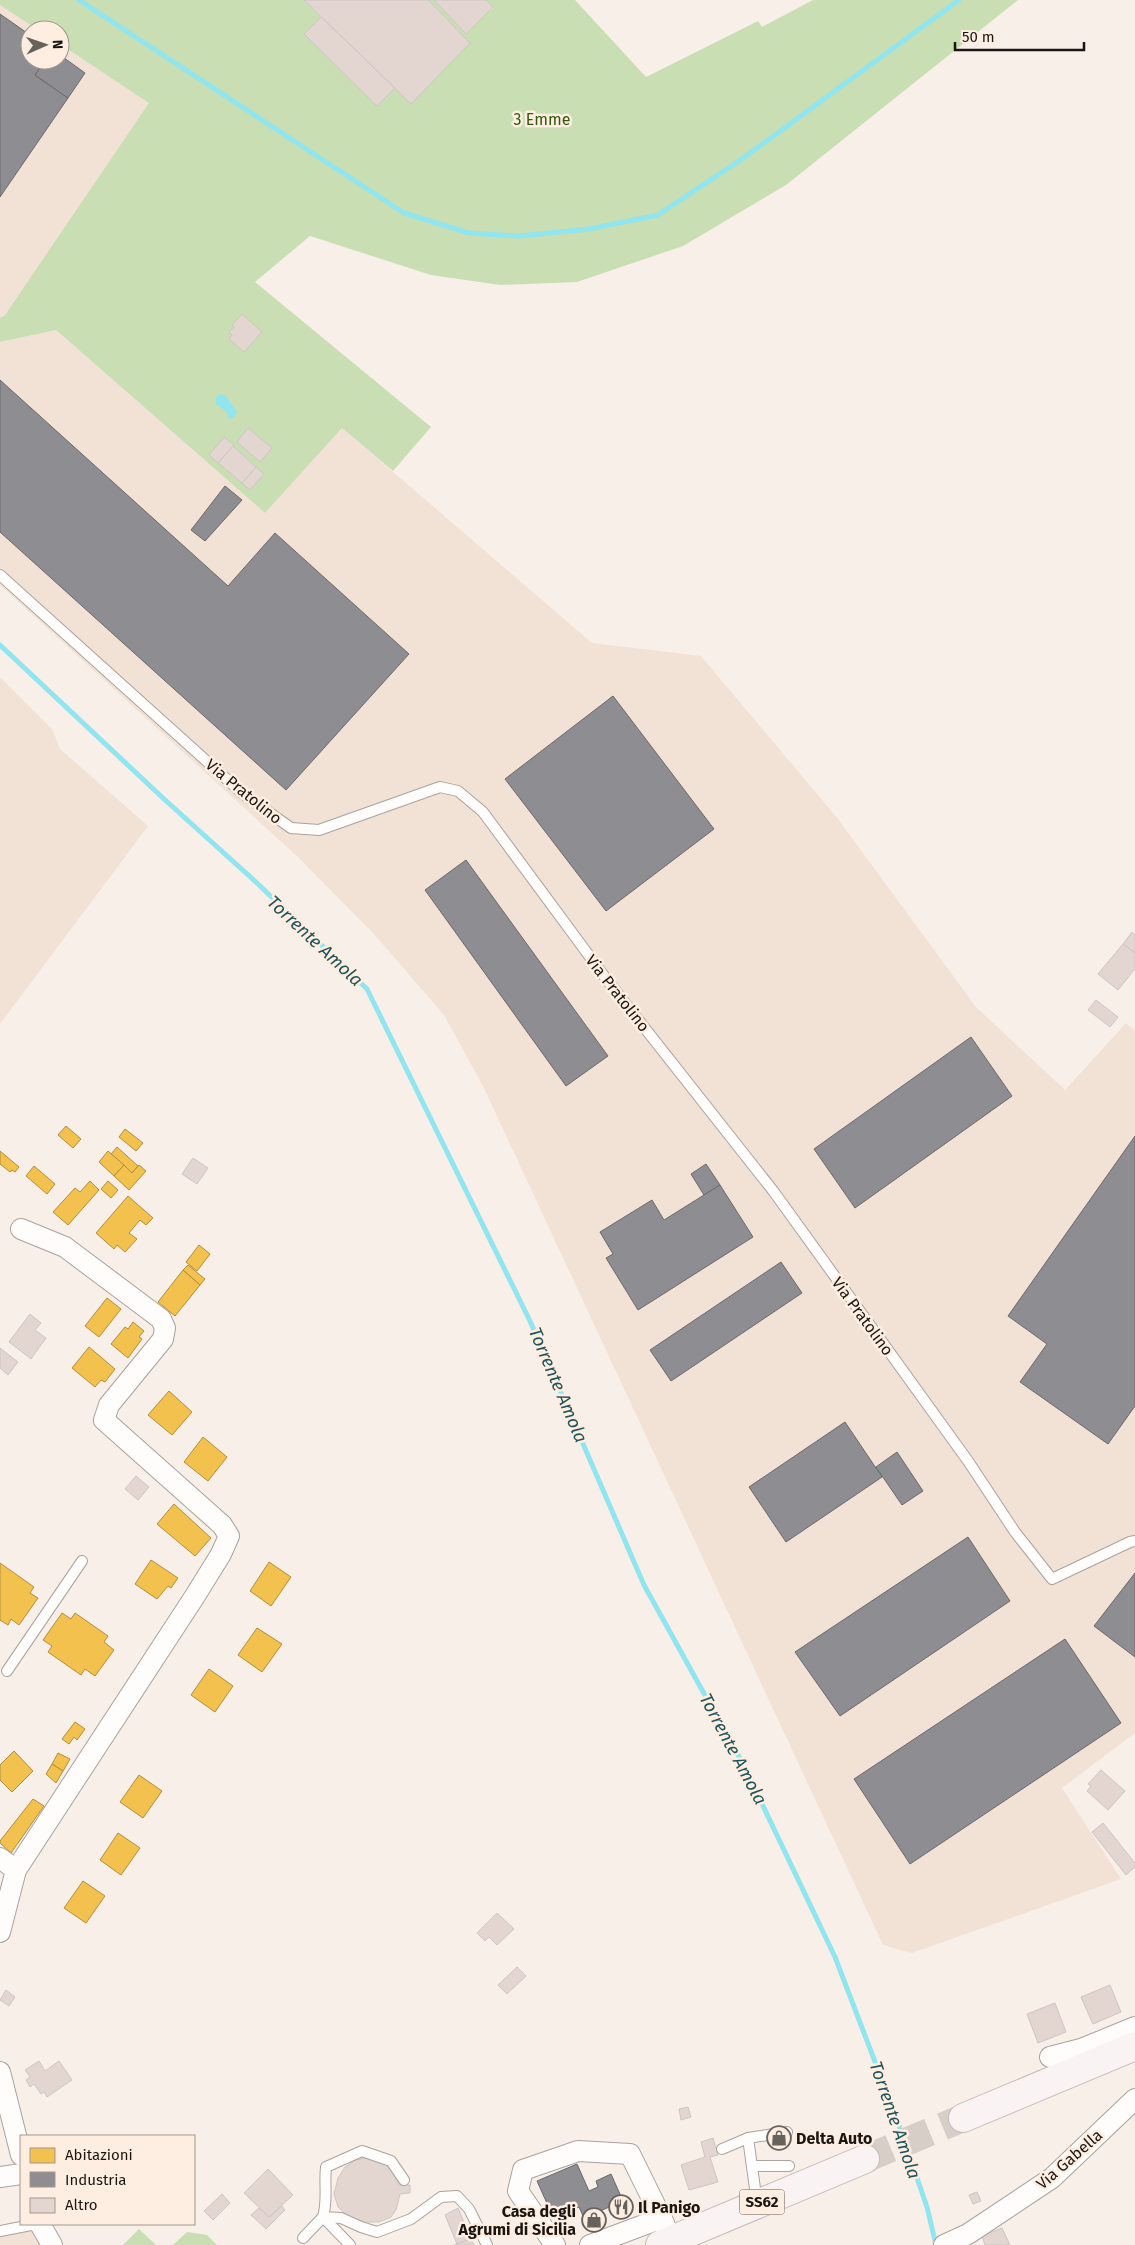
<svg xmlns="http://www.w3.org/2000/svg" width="1135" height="2245" font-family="'Fira Sans',sans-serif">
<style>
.built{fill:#f1e2d5}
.green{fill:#c9deb3}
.water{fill:#91e5ee}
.homes{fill:#f2c14e;stroke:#b28e3c}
.industry{fill:#8d8d92;stroke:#6b696b}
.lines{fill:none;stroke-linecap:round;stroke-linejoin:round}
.stream{stroke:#91e5ee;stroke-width:5}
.building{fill:#e3d5d0;stroke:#cec6c3}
.primary-tunnel{stroke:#d7cec8;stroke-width:28;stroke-dasharray:28 14;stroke-linecap:butt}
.service-casing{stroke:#a9a39e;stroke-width:12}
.minor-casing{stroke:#a9a39e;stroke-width:22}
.primary-casing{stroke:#c7bbb8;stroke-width:30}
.service{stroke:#fefdfc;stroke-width:10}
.minor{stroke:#fefdfc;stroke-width:20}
.primary{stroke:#f9f4f3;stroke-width:28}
.labels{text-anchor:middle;stroke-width:5;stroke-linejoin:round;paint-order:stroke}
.shield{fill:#feeee2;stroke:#5f5750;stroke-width:1}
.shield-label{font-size:15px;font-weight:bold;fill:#1b1611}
.park-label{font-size:16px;fill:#2e580a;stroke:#feeee2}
.street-label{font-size:16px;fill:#1b1611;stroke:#feeee2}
.poi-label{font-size:16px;font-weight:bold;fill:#1b1611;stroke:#feeee2;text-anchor:start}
.water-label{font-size:18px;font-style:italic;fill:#1e545a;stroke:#feeee2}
</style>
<rect width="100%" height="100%" fill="#f8efe8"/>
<g class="built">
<path d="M 0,5 L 38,30 L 30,30 L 30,60 L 60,60 L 60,44 L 150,103 L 5,315 L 0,318 Z"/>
<path d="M 56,330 L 265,513 L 342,428 L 592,643 L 701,656 L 838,819 L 976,1007 L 1065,1090 L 1126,1023 L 1135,1031 L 1135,1733 L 1062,1788 L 1121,1879 L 912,1953 L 883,1945 L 483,1086 L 444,1015 L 373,933 L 299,858 L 0,585 L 0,342 Z"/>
<path d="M 0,677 L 52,729 L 60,749 L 148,826 L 0,1024 Z"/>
<path d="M 21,2221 L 21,2224 L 30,2224 L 44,2245 L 0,2245 L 0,2226 Z"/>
</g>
<g class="green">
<path d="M 0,0 L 304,0 L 321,17 L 304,34 L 377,106 L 395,88 L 411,103 L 470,43 L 428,0 L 434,0 L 466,33 L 493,8 L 486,0 L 575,0 L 646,77 L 758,21 L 762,27 L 813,0 L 1018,0 L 786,185 L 683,246 L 577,282 L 500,285 L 431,275 L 310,236 L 255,282 L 431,427 L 393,471 L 342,428 L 265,513 L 56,330 L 0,342 L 0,318 L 5,315 L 149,103 L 60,44 L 60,30 L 38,30 L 0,5 Z"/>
<path d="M 139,2229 L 156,2245 L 123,2245 Z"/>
<path d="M 187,2232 L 207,2235 L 217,2245 L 173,2245 Z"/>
</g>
<path class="water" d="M 220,394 L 226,396 L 237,412 L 234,417 L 229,419 L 226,411 L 216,404 L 216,397 Z"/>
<g class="homes">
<path d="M 66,1126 L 81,1139 L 73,1148 L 58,1135 Z"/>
<path d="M 125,1129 L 143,1143 L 136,1151 L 119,1137 Z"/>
<path d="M 117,1147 L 138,1166 L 132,1173 L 111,1154 Z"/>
<path d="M 0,1151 L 19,1167 L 15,1172 L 12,1170 L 10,1172 L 0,1164 Z"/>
<path d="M 108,1151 L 124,1165 L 114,1176 L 99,1162 Z"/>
<path d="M 124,1165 L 132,1173 L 139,1165 L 146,1171 L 129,1190 L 114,1176 Z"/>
<path d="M 34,1166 L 55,1184 L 47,1194 L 26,1176 Z"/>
<path d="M 90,1181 L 99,1190 L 68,1225 L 53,1212 L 75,1188 L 80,1192 Z"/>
<path d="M 108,1181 L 118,1190 L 111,1198 L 101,1189 Z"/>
<path d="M 128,1196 L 153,1218 L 146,1225 L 140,1220 L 129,1233 L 137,1239 L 125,1252 L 117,1245 L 114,1249 L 96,1233 Z"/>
<path d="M 199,1245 L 210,1254 L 197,1271 L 186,1262 Z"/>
<path d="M 188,1265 L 205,1279 L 200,1285 L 183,1270 Z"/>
<path d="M 183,1270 L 200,1285 L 175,1316 L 158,1302 Z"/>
<path d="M 107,1298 L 121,1309 L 99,1337 L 85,1326 Z"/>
<path d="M 133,1322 L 144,1331 L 139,1337 L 142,1339 L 128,1358 L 111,1344 L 125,1327 L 128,1329 Z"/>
<path d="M 89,1347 L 115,1369 L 105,1382 L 101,1380 L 95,1387 L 72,1368 Z"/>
<path d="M 169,1391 L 192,1412 L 172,1435 L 148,1415 Z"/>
<path d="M 203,1437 L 227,1457 L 208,1481 L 184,1462 Z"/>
<path d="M 174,1504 L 211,1538 L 195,1556 L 157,1524 Z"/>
<path d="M 151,1560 L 178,1578 L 171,1588 L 168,1586 L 157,1599 L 135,1584 Z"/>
<path d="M 269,1562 L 291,1577 L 271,1606 L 250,1591 Z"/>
<path d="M 0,1563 L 34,1587 L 30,1593 L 38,1598 L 19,1625 L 11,1619 L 8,1625 L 0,1620 Z"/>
<path d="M 62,1613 L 71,1619 L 75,1613 L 108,1636 L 104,1642 L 114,1650 L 95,1676 L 85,1669 L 81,1675 L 48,1652 L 52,1646 L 43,1640 Z"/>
<path d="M 257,1628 L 282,1644 L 262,1672 L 238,1655 Z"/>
<path d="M 209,1669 L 233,1686 L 215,1712 L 191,1695 Z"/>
<path d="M 75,1722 L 85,1729 L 77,1740 L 74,1737 L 69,1744 L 62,1739 Z"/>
<path d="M 14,1751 L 33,1771 L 12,1792 L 0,1780 L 0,1765 Z"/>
<path d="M 58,1753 L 70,1759 L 63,1771 L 52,1764 Z"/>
<path d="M 52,1764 L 63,1771 L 56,1783 L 46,1774 Z"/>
<path d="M 139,1775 L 162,1791 L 143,1818 L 120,1802 Z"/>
<path d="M 33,1799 L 44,1806 L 11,1853 L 0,1843 L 0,1841 Z"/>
<path d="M 118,1833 L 140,1848 L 121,1875 L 100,1860 Z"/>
<path d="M 83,1881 L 105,1896 L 86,1923 L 64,1908 Z"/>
</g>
<g class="industry">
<path d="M 0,14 L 30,35 L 30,60 L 46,60 L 35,75 L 68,98 L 0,197 Z"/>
<path d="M 60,55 L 85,73 L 68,98 L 35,75 L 46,60 L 60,60 Z"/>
<path d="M 0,380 L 228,586 L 275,533 L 409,654 L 286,790 L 0,532 Z"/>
<path d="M 225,486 L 242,500 L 205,541 L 191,530 Z"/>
<path d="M 613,696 L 714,829 L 606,911 L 505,779 Z"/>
<path d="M 466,860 L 608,1056 L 566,1086 L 425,890 Z"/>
<path d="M 971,1037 L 1012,1096 L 855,1208 L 814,1149 Z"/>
<path d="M 1135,1136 L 1135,1406 L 1108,1444 L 1020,1382 L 1047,1344 L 1008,1316 Z"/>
<path d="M 706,1164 L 720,1185 L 704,1195 L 691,1174 Z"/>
<path d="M 720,1185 L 753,1237 L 638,1310 L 606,1258 L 613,1254 L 600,1232 L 652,1200 L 664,1220 Z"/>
<path d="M 781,1262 L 802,1293 L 671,1381 L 650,1350 Z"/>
<path d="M 845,1422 L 882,1477 L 786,1542 L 749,1487 Z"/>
<path d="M 897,1452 L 923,1491 L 902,1505 L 876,1467 Z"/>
<path d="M 968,1537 L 1010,1601 L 840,1716 L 795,1652 Z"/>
<path d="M 1135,1573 L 1135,1657 L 1094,1626 Z"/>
<path d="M 1065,1639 L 1121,1723 L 910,1864 L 854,1779 Z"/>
<path d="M 577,2164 L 589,2191 L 598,2187 L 596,2181 L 611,2174 L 623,2201 L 584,2218 L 579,2207 L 554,2219 L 537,2181 Z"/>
</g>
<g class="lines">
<g class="stream">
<path d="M 79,0 L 404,213 L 469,233 L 519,236 L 589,229 L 658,215 L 742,159 L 959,0"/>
<path d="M 0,645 L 164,799 L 257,883 L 367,989 L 530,1321 L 644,1585 L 743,1764 L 835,1957 L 895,2114 L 927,2207 L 936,2245"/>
</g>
</g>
<g class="building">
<path d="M 304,0 L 428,0 L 470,43 L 411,104 Z"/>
<path d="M 434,0 L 486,0 L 493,7 L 466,34 Z"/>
<path d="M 321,17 L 395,88 L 377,106 L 304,34 Z"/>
<path d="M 242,314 L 262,332 L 244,352 L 229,339 L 232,335 L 229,332 L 234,327 L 232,325 Z"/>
<path d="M 248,428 L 272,448 L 260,462 L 237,442 Z"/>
<path d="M 224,437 L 234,445 L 218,463 L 209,455 Z"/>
<path d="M 233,446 L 256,467 L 242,483 L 218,463 Z"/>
<path d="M 256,467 L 264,474 L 250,490 L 242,483 Z"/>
<path d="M 1132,932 L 1135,935 L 1135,953 L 1123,944 Z"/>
<path d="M 1123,944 L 1135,953 L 1135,969 L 1118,990 L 1098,974 Z"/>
<path d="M 1096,1000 L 1118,1017 L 1110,1027 L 1088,1010 Z"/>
<path d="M 193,1158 L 208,1168 L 197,1184 L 182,1174 Z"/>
<path d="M 30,1314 L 41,1323 L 35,1330 L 46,1338 L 31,1359 L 9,1342 Z"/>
<path d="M 0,1348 L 18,1362 L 8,1375 L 0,1368 Z"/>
<path d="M 136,1476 L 149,1487 L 138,1500 L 125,1489 Z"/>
<path d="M 1101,1770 L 1125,1791 L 1108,1810 L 1087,1791 L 1091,1786 L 1088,1784 Z"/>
<path d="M 1103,1823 L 1135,1863 L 1135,1867 L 1126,1875 L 1092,1832 Z"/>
<path d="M 497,1913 L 514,1929 L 497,1945 L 489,1937 L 485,1941 L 477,1933 Z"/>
<path d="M 517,1967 L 526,1976 L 507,1994 L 498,1985 Z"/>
<path d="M 1110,1985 L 1121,2012 L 1093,2024 L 1081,1997 Z"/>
<path d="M 6,1990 L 15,1997 L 9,2006 L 0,2000 Z"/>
<path d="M 1055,2003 L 1066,2032 L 1038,2043 L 1027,2014 Z"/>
<path d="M 39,2061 L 45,2071 L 59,2061 L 72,2080 L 47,2097 L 44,2092 L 41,2094 L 34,2084 L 30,2087 L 26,2080 L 30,2077 L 25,2070 Z"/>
<path d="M 688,2107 L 691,2117 L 681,2120 L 679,2109 Z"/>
<path d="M 713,2138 L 718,2155 L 710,2157 L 718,2182 L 689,2190 L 681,2165 L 705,2157 L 701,2142 Z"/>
<path d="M 364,2158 L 372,2158 L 385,2163 L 392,2169 L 399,2185 L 410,2185 L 410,2193 L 400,2194 L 396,2210 L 391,2217 L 379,2222 L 354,2222 L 338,2207 L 334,2194 L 338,2178 L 345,2167 L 356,2160 Z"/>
<path d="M 268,2169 L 293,2195 L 269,2217 L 244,2193 Z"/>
<path d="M 977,2192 L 981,2201 L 973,2204 L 969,2195 Z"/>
<path d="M 222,2194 L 230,2203 L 213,2220 L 204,2211 Z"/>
<path d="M 282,2206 L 285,2210 L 266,2229 L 251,2215 L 259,2208 L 269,2217 Z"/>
<path d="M 458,2208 L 471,2239 L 457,2244 L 445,2215 Z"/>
<path d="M 1002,2228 L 1010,2245 L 985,2245 L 982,2236 Z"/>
<path d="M 471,2239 L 474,2245 L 454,2245 L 457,2244 Z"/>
</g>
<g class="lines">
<path class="primary-tunnel" d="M 865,2159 L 963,2118"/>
<g class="service-casing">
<g id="service">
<path d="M 0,575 L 242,793 L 291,828 L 319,830 L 440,787 L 458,791 L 483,812 L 610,984 L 774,1192 L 968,1461 L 1015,1532 L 1052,1579 L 1130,1542 L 1135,1541"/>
<path d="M 7,1671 L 82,1561"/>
<path d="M 722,2149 L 748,2138"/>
<path d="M 752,2166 L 789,2166"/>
<path d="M 404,2180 L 391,2161 L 362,2151 L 326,2167 C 324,2184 328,2200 323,2217 L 341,2218 L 361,2227 L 377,2232 L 411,2219 L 441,2197 L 457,2196 L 469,2209 L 487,2245"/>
<path d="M 757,2203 L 748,2138 L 787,2132"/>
<path d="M 0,2231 L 31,2225 L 40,2226"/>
<path d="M 303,2238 L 323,2217 L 350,2245"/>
</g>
</g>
<g class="minor-casing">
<g id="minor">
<path d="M 0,1858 L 16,1870 L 0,1932"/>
<path d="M 16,1870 L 195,1596 L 221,1554 L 229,1536 L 222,1525 L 104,1420 L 109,1405 L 163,1339 L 165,1328 L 161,1319 L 65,1247 L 21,1229"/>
<path d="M 1050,2057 L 1081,2049 L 1135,2027"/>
<path d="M 0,2072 L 21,2155"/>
<path d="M 0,2177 L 21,2174"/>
<path d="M 40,2224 L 52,2245"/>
<path d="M 555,2245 L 518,2191 L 523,2170 L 578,2151 L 630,2154 L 664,2223 L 670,2241"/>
<path d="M 590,2245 L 662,2218"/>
<path d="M 944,2245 L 968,2234 L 1052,2178 L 1135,2099"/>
</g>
</g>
<g class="primary-casing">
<g id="primary">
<path d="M 963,2118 L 1135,2046"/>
<path d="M 660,2245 L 865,2159"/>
</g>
</g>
<use href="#service" class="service"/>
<use href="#minor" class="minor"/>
<use href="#primary" class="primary"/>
</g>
<defs>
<g id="shop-ring" transform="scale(1.25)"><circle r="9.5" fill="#feeee2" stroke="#68625c" stroke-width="1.5"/><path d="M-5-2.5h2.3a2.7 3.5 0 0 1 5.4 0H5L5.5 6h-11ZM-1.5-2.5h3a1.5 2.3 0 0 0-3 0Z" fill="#68625c"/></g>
<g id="restaurant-ring" transform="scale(1.25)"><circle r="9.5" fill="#feeee2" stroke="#68625c" stroke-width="1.5"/><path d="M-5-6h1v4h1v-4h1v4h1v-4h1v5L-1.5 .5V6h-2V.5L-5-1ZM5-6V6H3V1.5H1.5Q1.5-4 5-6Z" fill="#68625c"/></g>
</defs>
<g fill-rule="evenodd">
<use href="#shop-ring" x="779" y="2138"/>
<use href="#restaurant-ring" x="621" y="2207"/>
<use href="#shop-ring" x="594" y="2220"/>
</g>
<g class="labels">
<rect class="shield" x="739.5" y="2189.5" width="45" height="25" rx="4"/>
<g class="shield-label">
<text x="762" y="2207">SS62</text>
</g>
<g class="park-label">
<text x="542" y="125">3 Emme</text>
</g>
<g class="street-label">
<text transform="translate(244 791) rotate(39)" y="6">Via Pratolino</text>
<text transform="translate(618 993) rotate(52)" y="6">Via Pratolino</text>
<text transform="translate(863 1316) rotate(54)" y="6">Via Pratolino</text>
<text transform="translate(1069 2159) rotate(-41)" y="6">Via Gabella</text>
</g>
<g class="poi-label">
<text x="796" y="2144">Delta Auto</text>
<text x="638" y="2213">Il Panigo</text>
<text x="576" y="2217" text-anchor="end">Casa degli<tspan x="576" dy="18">Agrumi di Sicilia</tspan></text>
</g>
<g class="water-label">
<text transform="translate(315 941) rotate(43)" y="6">Torrente Amola</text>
<text transform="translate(558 1385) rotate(67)" y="6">Torrente Amola</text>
<text transform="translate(733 1749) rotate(62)" y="6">Torrente Amola</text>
<text transform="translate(895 2120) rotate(71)" y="6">Torrente Amola</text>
</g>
</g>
<rect x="20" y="2135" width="175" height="90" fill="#feeee2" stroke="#a3988e"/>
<rect x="30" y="2148" width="25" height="15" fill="#f2c14e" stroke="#a3988e"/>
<text x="65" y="2160" font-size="15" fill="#1b1611">Abitazioni</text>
<rect x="30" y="2172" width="25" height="15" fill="#8d8d92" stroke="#a3988e"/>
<text x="65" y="2185" font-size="15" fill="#1b1611">Industria</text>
<rect x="30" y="2198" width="25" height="15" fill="#e3d5d0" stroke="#a3988e"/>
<text x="65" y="2210" font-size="15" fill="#1b1611">Altro</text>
<g transform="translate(45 45) rotate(88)"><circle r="24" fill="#feeee2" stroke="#a3988e"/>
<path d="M0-4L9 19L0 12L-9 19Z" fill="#68625c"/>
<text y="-8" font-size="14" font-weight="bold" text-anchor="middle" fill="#1b1611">N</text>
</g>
<path d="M955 42v8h129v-8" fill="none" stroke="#1b1611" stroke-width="2.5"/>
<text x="962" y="42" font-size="15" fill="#1b1611" stroke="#feeee2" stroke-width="4" paint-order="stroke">50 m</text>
</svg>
